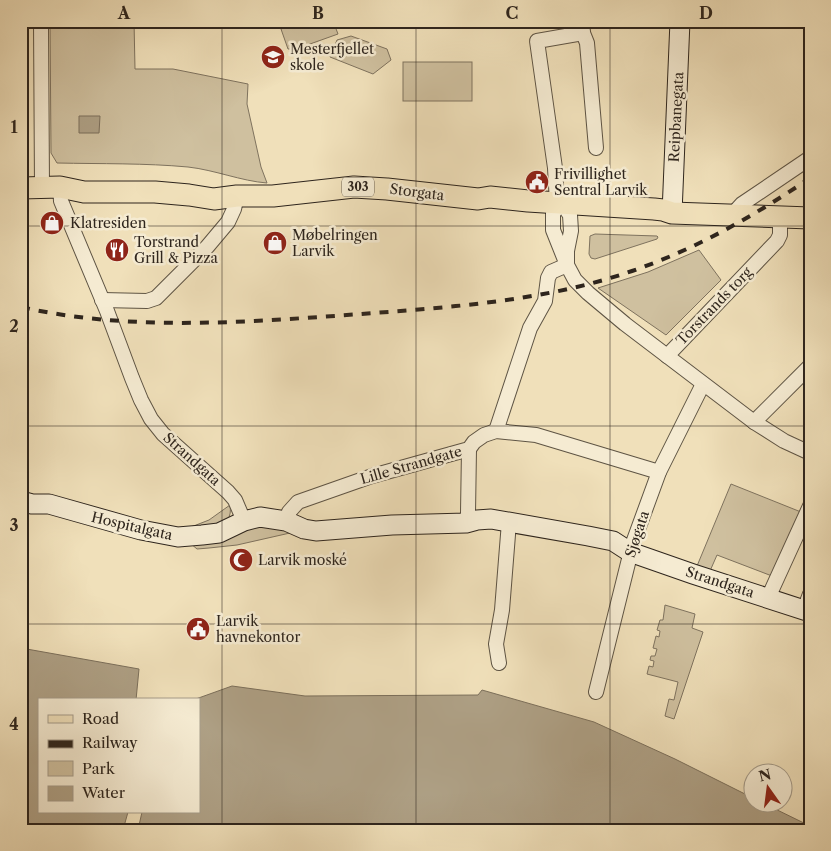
<svg xmlns="http://www.w3.org/2000/svg" width="831" height="851" font-family="'Libre Caslon Text',serif">
<style>
.green{fill:#cfc09f;stroke:#7e725e}
.water{fill:#aea085;stroke:#7b6f5b}
.lines{fill:none;stroke-linecap:round;stroke-linejoin:round}
.minor-casing{stroke:#5e5444;stroke-width:16}
.secondary-casing{stroke:#2e251d;stroke-width:21}
.primary-casing{stroke:#2e251d;stroke-width:23}
.minor{stroke:#f5ebd2;stroke-width:14}
.secondary{stroke:#f5ebd2;stroke-width:19}
.primary{stroke:#f0e0ba;stroke-width:21}
.rail{stroke:#2e251d;stroke-width:4;stroke-dasharray:9 9;stroke-linecap:butt}
.grid{fill:none;stroke:#2e251d;stroke-width:1;stroke-opacity:0.55}
.labels{text-anchor:middle;stroke-width:5;stroke-linejoin:round;paint-order:stroke}
.shield{fill:#f5ebd2;stroke:#6a6053;stroke-width:1}
.shield-label{font-size:12px;font-weight:bold;fill:#2e251d}
.poi-label{font-size:14px;fill:#2e251d;stroke:#f5ebd2;text-anchor:start}
.street-label{font-size:14px;fill:#2e251d;stroke:#f5ebd2}
.neatline{fill:none;stroke:#2e251d;stroke-width:2}
.grid-label{font-size:16px;text-anchor:middle;font-weight:bold;fill:#2e251d}
</style>
<rect width="100%" height="100%" fill="#f0e0ba"/>
<filter id="stains"><feTurbulence type="fractalNoise" baseFrequency=".004" numOctaves="4"/><feColorMatrix values="0 0 0 0 .2 0 0 0 0 .09 0 0 0 0 .02 0 0 0 .5 -.17"/></filter>
<radialGradient id="worn" r=".72"><stop offset=".6" stop-color="#630" stop-opacity="0"/><stop offset="1" stop-color="#630" stop-opacity=".3"/></radialGradient>
<g class="green">
<path d="M 50,21 L 134,21 L 135,69 L 173,69 L 248,84 L 247,104 L 261,167 L 267,183 C 241,181 215,170 188,167 C 145,163 101,164 57,163 L 51,153 Z"/>
<path d="M 304,21 L 333,21 L 338,34 L 296,49 L 288,49 L 281,29 Z"/>
<path d="M 351,36 L 387,49 L 391,60 L 373,74 L 330,57 L 337,40 Z"/>
<rect x="403" y="62" width="69" height="39"/>
<path d="M 595,234 L 657,236 L 658,237 L 657,239 L 595,259 L 591,258 L 589,254 L 590,236 Z"/>
<path d="M 699,250 L 721,280 L 666,335 L 598,288 L 648,272 Z"/>
<path d="M 731,484 L 801,512 L 772,576 L 717,555 L 710,571 L 697,566 Z"/>
<path d="M 230,505 C 234,530 208,526 191,527 L 209,520 Z"/>
<path d="M 256,524 L 288,530 L 290,533 L 237,545 L 209,548 L 197,549 L 190,543 Z"/>
<path d="M 665,605 L 695,614 L 692,628 L 703,632 L 674,719 L 665,716 L 669,699 L 674,700 L 678,682 L 647,674 L 649,666 L 653,667 L 654,661 L 650,660 L 651,656 L 655,656 L 657,649 L 653,648 L 656,636 L 659,637 L 660,631 L 657,630 L 660,620 L 663,620 Z"/>
</g>
<g class="water">
<path d="M 79,116 L 100,116 L 99,133 L 79,133 Z"/>
<path d="M 21,648 L 139,669 L 136,700 L 39,700 L 39,812 L 128,812 L 123,830 L 21,830 Z"/>
<path d="M 232,686 L 305,696 L 478,695 L 482,690 L 594,722 L 675,759 L 753,798 L 754,804 L 765,804 L 810,826 L 810,830 L 138,830 L 142,812 L 199,812 L 199,700 L 193,700 Z"/>
</g>
<g class="lines">
<g class="minor-casing">
<g id="minor">
<path d="M 41,21 L 42,188"/>
<path d="M 582,21 L 583,33 L 587,43 L 596,148"/>
<path d="M 60,187 L 61,201 L 107,311 L 132,378 L 141,400 L 151,419 L 163,434 L 228,492 L 235,500 L 244,521"/>
<path d="M 557,203 L 555,168 L 537,41 L 583,33"/>
<path d="M 732,215 L 742,204 L 810,158"/>
<path d="M 102,300 L 147,301 L 156,298 L 207,247 L 228,222 L 234,209 L 237,196"/>
<path d="M 667,356 L 777,241 L 780,235 L 780,217"/>
<path d="M 754,422 L 810,366"/>
<path d="M 496,431 L 530,328 L 545,301 L 548,278 L 551,272 L 567,265 L 553,230 L 553,213 L 562,203 L 570,215 L 571,231 L 567,251 L 567,265 L 575,280 L 588,293 L 625,324 L 754,422 L 784,441 L 810,453"/>
<path d="M 286,521 L 289,512 L 298,502 L 372,476 L 469,449 L 474,442 L 484,435 L 496,431 L 536,435 L 659,472"/>
<path d="M 466,523 L 468,513 L 469,449"/>
<path d="M 768,598 L 810,506"/>
<path d="M 804,610 L 810,594"/>
<path d="M 499,663 L 496,644 L 502,610 L 509,522"/>
<path d="M 596,692 L 633,543 L 659,472 L 703,384"/>
</g>
</g>
<g class="secondary-casing">
<g id="secondary">
<path d="M 672,213 L 680,21"/>
<path d="M 21,501 L 32,504 L 49,504 L 141,530 L 178,537 L 202,535 L 219,533 L 244,521 L 260,517 L 286,521 L 304,529 L 316,531 L 392,525 L 466,523 L 477,520 L 491,519 L 588,536 L 613,541 L 630,552 L 693,574 L 810,612"/>
</g>
</g>
<g class="primary-casing">
<path id="primary" d="M 21,188 L 60,187 L 84,192 L 155,192 L 189,195 L 214,199 L 237,196 L 273,196 L 354,187 L 387,189 L 478,199 L 490,197 L 528,201 L 654,209 L 663,210 L 672,213 L 810,218"/>
</g>
<use href="#minor" class="minor"/>
<use href="#secondary" class="secondary"/>
<use href="#primary" class="primary"/>
<path class="rail" d="M 21,307 C 132,332 249,322 361,314 C 452,307 546,301 632,271 C 696,249 754,216 810,178"/>
</g>
<path class="grid" d="M 222,21 L 222,830M 416,21 L 416,830M 610,21 L 610,830M 21,226 L 810,226M 21,426 L 810,426M 21,624 L 810,624"/>
<defs>
<g id="school-disc" transform="scale(1.25)"><circle r="9.5" fill="#8f2418" stroke="#f5ebd2"/><path d="M0-5L7-2L0 1L-7-2ZM-4 1L0 2.5L4 1V4Q0 6-4 4Z" fill="#fff"/></g>
<g id="civic-disc" transform="scale(1.25)"><circle r="9.5" fill="#8f2418" stroke="#f5ebd2"/><path d="M-.6-6.5H3V-4.5H.6V-3L4-1V1h2V6H-6V1h2V-1L-.6-3ZM-1.2 2.5V6h2.4V2.5Z" fill="#fff"/></g>
<g id="shop-disc" transform="scale(1.25)"><circle r="9.5" fill="#8f2418" stroke="#f5ebd2"/><path d="M-5-2.5h2.3a2.7 3.5 0 0 1 5.4 0H5L5.5 6h-11ZM-1.5-2.5h3a1.5 2.3 0 0 0-3 0Z" fill="#fff"/></g>
<g id="restaurant-disc" transform="scale(1.25)"><circle r="9.5" fill="#8f2418" stroke="#f5ebd2"/><path d="M-5-6h1v4h1v-4h1v4h1v-4h1v5L-1.5 .5V6h-2V.5L-5-1ZM5-6V6H3V1.5H1.5Q1.5-4 5-6Z" fill="#fff"/></g>
<g id="mosque-disc" transform="scale(1.25)"><circle r="9.5" fill="#8f2418" stroke="#f5ebd2"/><path d="M3.5-4.9A6 6 0 1 0 3.5 4.9A5 5 0 1 1 3.5-4.9Z" fill="#fff"/></g>
</defs>
<g fill-rule="evenodd">
<use href="#school-disc" x="273" y="57"/>
<use href="#civic-disc" x="537" y="182"/>
<use href="#shop-disc" x="52" y="223"/>
<use href="#shop-disc" x="275" y="243"/>
<use href="#restaurant-disc" x="117" y="250"/>
<use href="#mosque-disc" x="241" y="560"/>
<use href="#civic-disc" x="198" y="629"/>
</g>
<g class="labels">
<rect class="shield" x="342" y="177.5" width="32" height="19" rx="4"/>
<g class="shield-label">
<text x="358" y="191">303</text>
</g>
<g class="poi-label">
<text x="290" y="54">Mesterfjellet<tspan x="290" dy="16">skole</tspan></text>
<text x="554" y="179">Frivillighet<tspan x="554" dy="16">Sentral Larvik</tspan></text>
<text x="70" y="228">Klatresiden</text>
<text x="292" y="240">Møbelringen<tspan x="292" dy="16">Larvik</tspan></text>
<text x="134" y="247">Torstrand<tspan x="134" dy="16">Grill &amp; Pizza</tspan></text>
<text x="258" y="565">Larvik moské</text>
<text x="216" y="626">Larvik<tspan x="216" dy="16">havnekontor</tspan></text>
</g>
<g class="street-label">
<text transform="translate(676 117) rotate(-87)" y="5">Reipbanegata</text>
<text transform="translate(417 192) rotate(7)" y="5">Storgata</text>
<text transform="translate(714 306) rotate(-46)" y="5">Torstrands torg</text>
<text transform="translate(192 459) rotate(42)" y="5">Strandgata</text>
<text transform="translate(411 465) rotate(-16)" y="5">Lille Strandgate</text>
<text transform="translate(132 526) rotate(13)" y="5">Hospitalgata</text>
<text transform="translate(637 534) rotate(-72)" y="5">Sjøgata</text>
<text transform="translate(720 582) rotate(18)" y="5">Strandgata</text>
</g>
</g>
<rect width="831" height="851" fill="none" stroke="#f0e0ba" stroke-width="55"/>
<rect x="38" y="698" width="162" height="115" fill="#f5ebd2" stroke="#a59c8a"/>
<rect x="48" y="715" width="25" height="8" fill="#f0e0ba" stroke="#a59c8a"/>
<text x="82" y="724" font-size="15" fill="#2e251d">Road</text>
<rect x="48" y="740" width="25" height="8" fill="#2e251d" stroke="#a59c8a"/>
<text x="82" y="748" font-size="15" fill="#2e251d">Railway</text>
<rect x="48" y="761" width="25" height="15" fill="#cfc09f" stroke="#a59c8a"/>
<text x="82" y="774" font-size="15" fill="#2e251d">Park</text>
<rect x="48" y="786" width="25" height="15" fill="#aea085" stroke="#a59c8a"/>
<text x="82" y="798" font-size="15" fill="#2e251d">Water</text>
<g transform="translate(768 788) rotate(346)"><circle r="24" fill="#f5ebd2" stroke="#a59c8a"/>
<path d="M0-4L9 19L0 12L-9 19Z" fill="#8f2418"/>
<text y="-8" font-size="14" font-weight="bold" text-anchor="middle" fill="#2e251d">N</text>
</g>
<rect x="28" y="28" width="776" height="796" class="neatline"/>
<g class="grid-label">
<text x="124" y="19">A</text>
<text x="318" y="19">B</text>
<text x="512" y="19">C</text>
<text x="706" y="19">D</text>
<text x="14" y="133">1</text>
<text x="14" y="332">2</text>
<text x="14" y="531">3</text>
<text x="14" y="730">4</text>
</g>
<rect width="100%" height="100%" filter="url(#stains)"/>
<rect width="100%" height="100%" fill="url(#worn)"/>
</svg>
